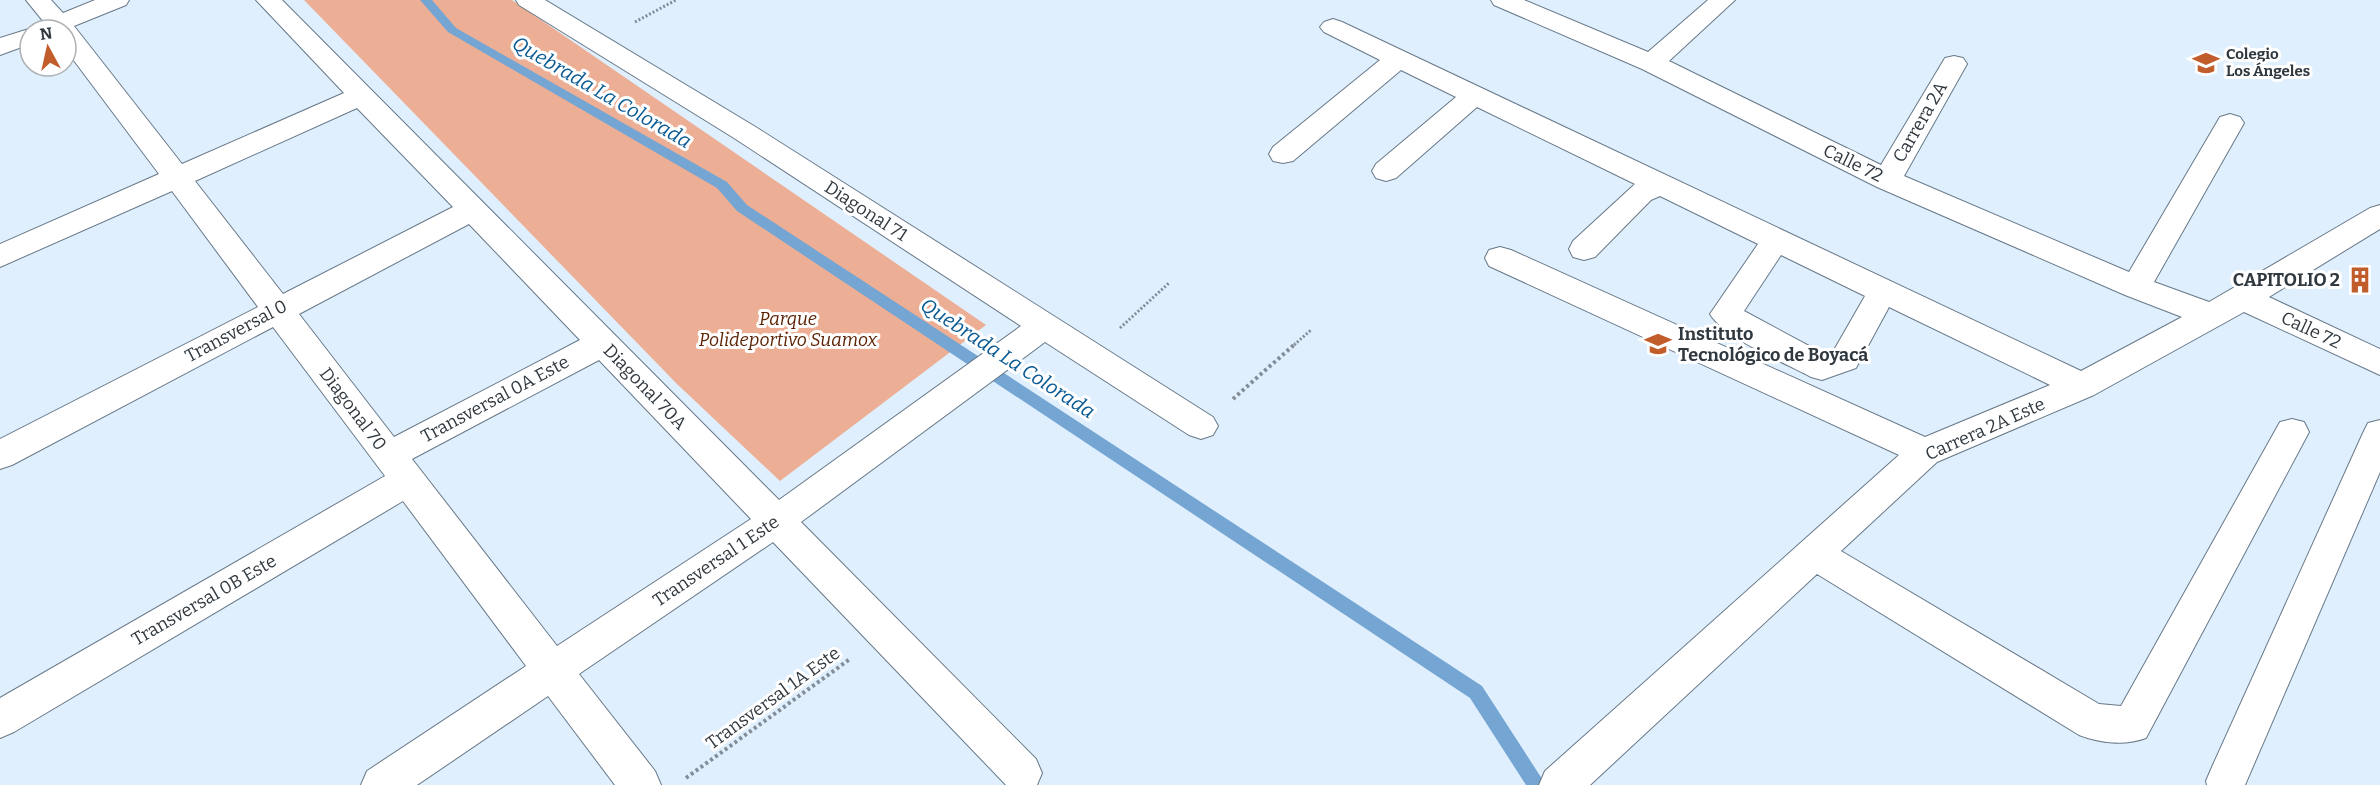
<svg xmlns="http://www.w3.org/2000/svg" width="2380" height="785" font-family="Bitter,serif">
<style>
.green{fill:#ecaf95}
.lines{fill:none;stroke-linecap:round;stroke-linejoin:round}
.stream{fill:#74a5d3;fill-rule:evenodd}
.minor-casing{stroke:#677888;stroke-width:2}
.path-far1{stroke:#828d98;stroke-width:3;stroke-dasharray:2 2;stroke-linecap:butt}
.path{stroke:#828d98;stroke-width:4;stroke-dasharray:3 3;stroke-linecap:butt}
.minor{fill:#fff;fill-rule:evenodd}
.labels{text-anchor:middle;stroke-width:6;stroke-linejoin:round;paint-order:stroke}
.far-poi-label{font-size:15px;font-weight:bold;fill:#313940;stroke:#fff;text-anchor:start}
.street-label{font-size:18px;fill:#313940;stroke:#fff}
.poi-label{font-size:18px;font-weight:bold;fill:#313940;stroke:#fff;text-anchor:end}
.park-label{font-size:18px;font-style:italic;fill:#5b2203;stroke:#fff}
.water-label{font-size:20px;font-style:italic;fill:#095a93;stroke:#fff}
</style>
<rect width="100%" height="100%" fill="#e0effd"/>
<path class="green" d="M 304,0 L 512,0 L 986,325 L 780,481 L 677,384 Z"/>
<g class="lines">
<path class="stream" d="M 420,0 L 432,0 L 456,28 L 727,182 L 747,205 L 1482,686 L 1546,785 L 1526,785 L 1470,698 L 737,211 L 717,188 L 448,32 Z"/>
<g class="minor-casing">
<g id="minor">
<path d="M 26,0 L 51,0 L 63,13 L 95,0 L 129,0 L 126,5 L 74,26 L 182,164 L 344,93 L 256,0 L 282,0 L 779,500 L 1021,326 L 734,138 L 519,5 L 516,0 L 545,0 L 754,126 L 1213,417 L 1218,426 L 1213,435 L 1201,439 L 1189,435 L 1045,342 L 801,522 L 1036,759 L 1042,773 L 1037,785 L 1006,785 L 773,542 L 579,674 L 655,771 L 661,785 L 615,785 L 548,696 L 417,785 L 361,785 L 367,771 L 526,666 L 403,501 L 14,732 L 0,738 L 0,698 L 385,476 L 273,327 L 12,465 L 0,469 L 0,439 L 258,307 L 172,191 L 0,267 L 0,244 L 159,174 L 66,50 L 66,30 L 30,30 L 30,44 L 0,55 L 0,38 L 32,28 L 43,21 ZM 357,108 L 453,207 L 283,294 L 195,181 ZM 469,224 L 580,340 L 394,437 L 299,314 ZM 599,360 L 751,519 L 557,646 L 412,459 Z"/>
<path d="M 1491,0 L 1524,0 L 1648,52 L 1708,0 L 1735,0 L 1669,61 L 1881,165 L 1945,58 L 1954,56 L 1963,58 L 1967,64 L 1904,176 L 2129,272 L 2220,117 L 2230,114 L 2240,117 L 2244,123 L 2154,282 L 2209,302 L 2370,208 L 2380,205 L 2380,229 L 2269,297 L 2380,349 L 2380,375 L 2244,312 L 2094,395 L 1937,462 L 1841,551 L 2099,704 L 2121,706 L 2280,422 L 2292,419 L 2304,422 L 2309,432 L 2146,738 C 2125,746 2100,743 2079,735 L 1817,574 L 1590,785 L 1539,785 L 1545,771 L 1899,455 L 1489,266 L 1485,258 L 1489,250 L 1500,247 L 1511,250 L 1925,437 L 2050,385 L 1889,307 L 1856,368 L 1822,380 L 1811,377 C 1785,363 1724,338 1710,314 L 1758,244 L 1660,196 L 1651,200 L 1595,257 L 1584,260 L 1573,257 L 1569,249 L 1573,241 L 1635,184 L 1477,107 L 1396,178 L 1386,181 L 1376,178 L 1372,171 L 1376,164 L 1456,97 L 1401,70 L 1293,161 L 1283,163 L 1273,161 L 1269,154 L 1273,147 L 1380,60 L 1324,32 L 1320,27 L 1324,22 L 1333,19 L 1342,22 L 2081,371 L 2182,317 L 2125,295 L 1877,187 L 1642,69 L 1494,5 ZM 1781,255 L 1865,296 L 1834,350 L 1824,354 L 1744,311 Z"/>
<path d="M 2380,420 L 2380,472 L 2245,785 L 2207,785 L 2206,781 L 2212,767 L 2363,433 L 2368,423 Z"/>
</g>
</g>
<g class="path-far1">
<path d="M 635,22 L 676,0"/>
<path d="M 1120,328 L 1170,282"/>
<path d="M 1294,345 L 1311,330"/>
</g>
<g class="path">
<path d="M 1233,399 L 1296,343"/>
<path d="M 686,778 L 850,659"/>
</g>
<use href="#minor" class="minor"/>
</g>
<defs>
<g id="school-bare" transform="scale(2.07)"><path d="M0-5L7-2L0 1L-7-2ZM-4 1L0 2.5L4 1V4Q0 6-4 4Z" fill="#c15c2b" stroke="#fff" stroke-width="2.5" paint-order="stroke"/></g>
<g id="building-bare" transform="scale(2.07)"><path d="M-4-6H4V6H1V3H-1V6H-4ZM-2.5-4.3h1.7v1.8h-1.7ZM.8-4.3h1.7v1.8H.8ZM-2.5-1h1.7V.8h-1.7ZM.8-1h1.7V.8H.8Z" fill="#c15c2b" stroke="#fff" stroke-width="2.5" paint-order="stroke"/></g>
</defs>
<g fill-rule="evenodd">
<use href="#school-bare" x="2206" y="63"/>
<use href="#building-bare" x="2360" y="280"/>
<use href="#school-bare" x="1658" y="344"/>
</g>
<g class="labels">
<g class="far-poi-label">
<text x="2226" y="59">Colegio<tspan x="2226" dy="17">Los Ángeles</tspan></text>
</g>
<g class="street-label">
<text transform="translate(1920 122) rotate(-60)" y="6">Carrera 2A</text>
<text transform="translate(1853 163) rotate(26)" y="6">Calle 72</text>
<text transform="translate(866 211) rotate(33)" y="6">Diagonal 71</text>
<text transform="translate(2311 330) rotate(25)" y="6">Calle 72</text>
<text transform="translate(236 331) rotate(-28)" y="6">Transversal 0</text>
<text transform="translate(645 387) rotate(46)" y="6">Diagonal 70A</text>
<text transform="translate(495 399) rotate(-28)" y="6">Transversal 0A Este</text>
<text transform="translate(353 409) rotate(53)" y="6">Diagonal 70</text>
<text transform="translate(1985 429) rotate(-24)" y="6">Carrera 2A Este</text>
<text transform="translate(716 561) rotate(-34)" y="6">Transversal 1 Este</text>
<text transform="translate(204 600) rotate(-30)" y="6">Transversal 0B Este</text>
<text transform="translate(773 698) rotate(-36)" y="6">Transversal 1A Este</text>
</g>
<g class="poi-label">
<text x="2340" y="286">CAPITOLIO 2</text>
<text x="1678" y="340" text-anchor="start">Instituto<tspan x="1678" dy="21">Tecnológico de Boyacá</tspan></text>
</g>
<g class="park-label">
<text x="788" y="325">Parque<tspan x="788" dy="21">Polideportivo Suamox</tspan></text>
</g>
<g class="water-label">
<text transform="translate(602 92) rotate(30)" y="7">Quebrada La Colorada</text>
<text transform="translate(1008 358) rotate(33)" y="7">Quebrada La Colorada</text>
</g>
</g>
<g transform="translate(48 48) rotate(352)"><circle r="28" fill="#ffffff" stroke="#adb0b3" stroke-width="1.5"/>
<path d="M0-4.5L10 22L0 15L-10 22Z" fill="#c15c2b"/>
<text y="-9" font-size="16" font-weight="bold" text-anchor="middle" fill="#313940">N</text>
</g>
</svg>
